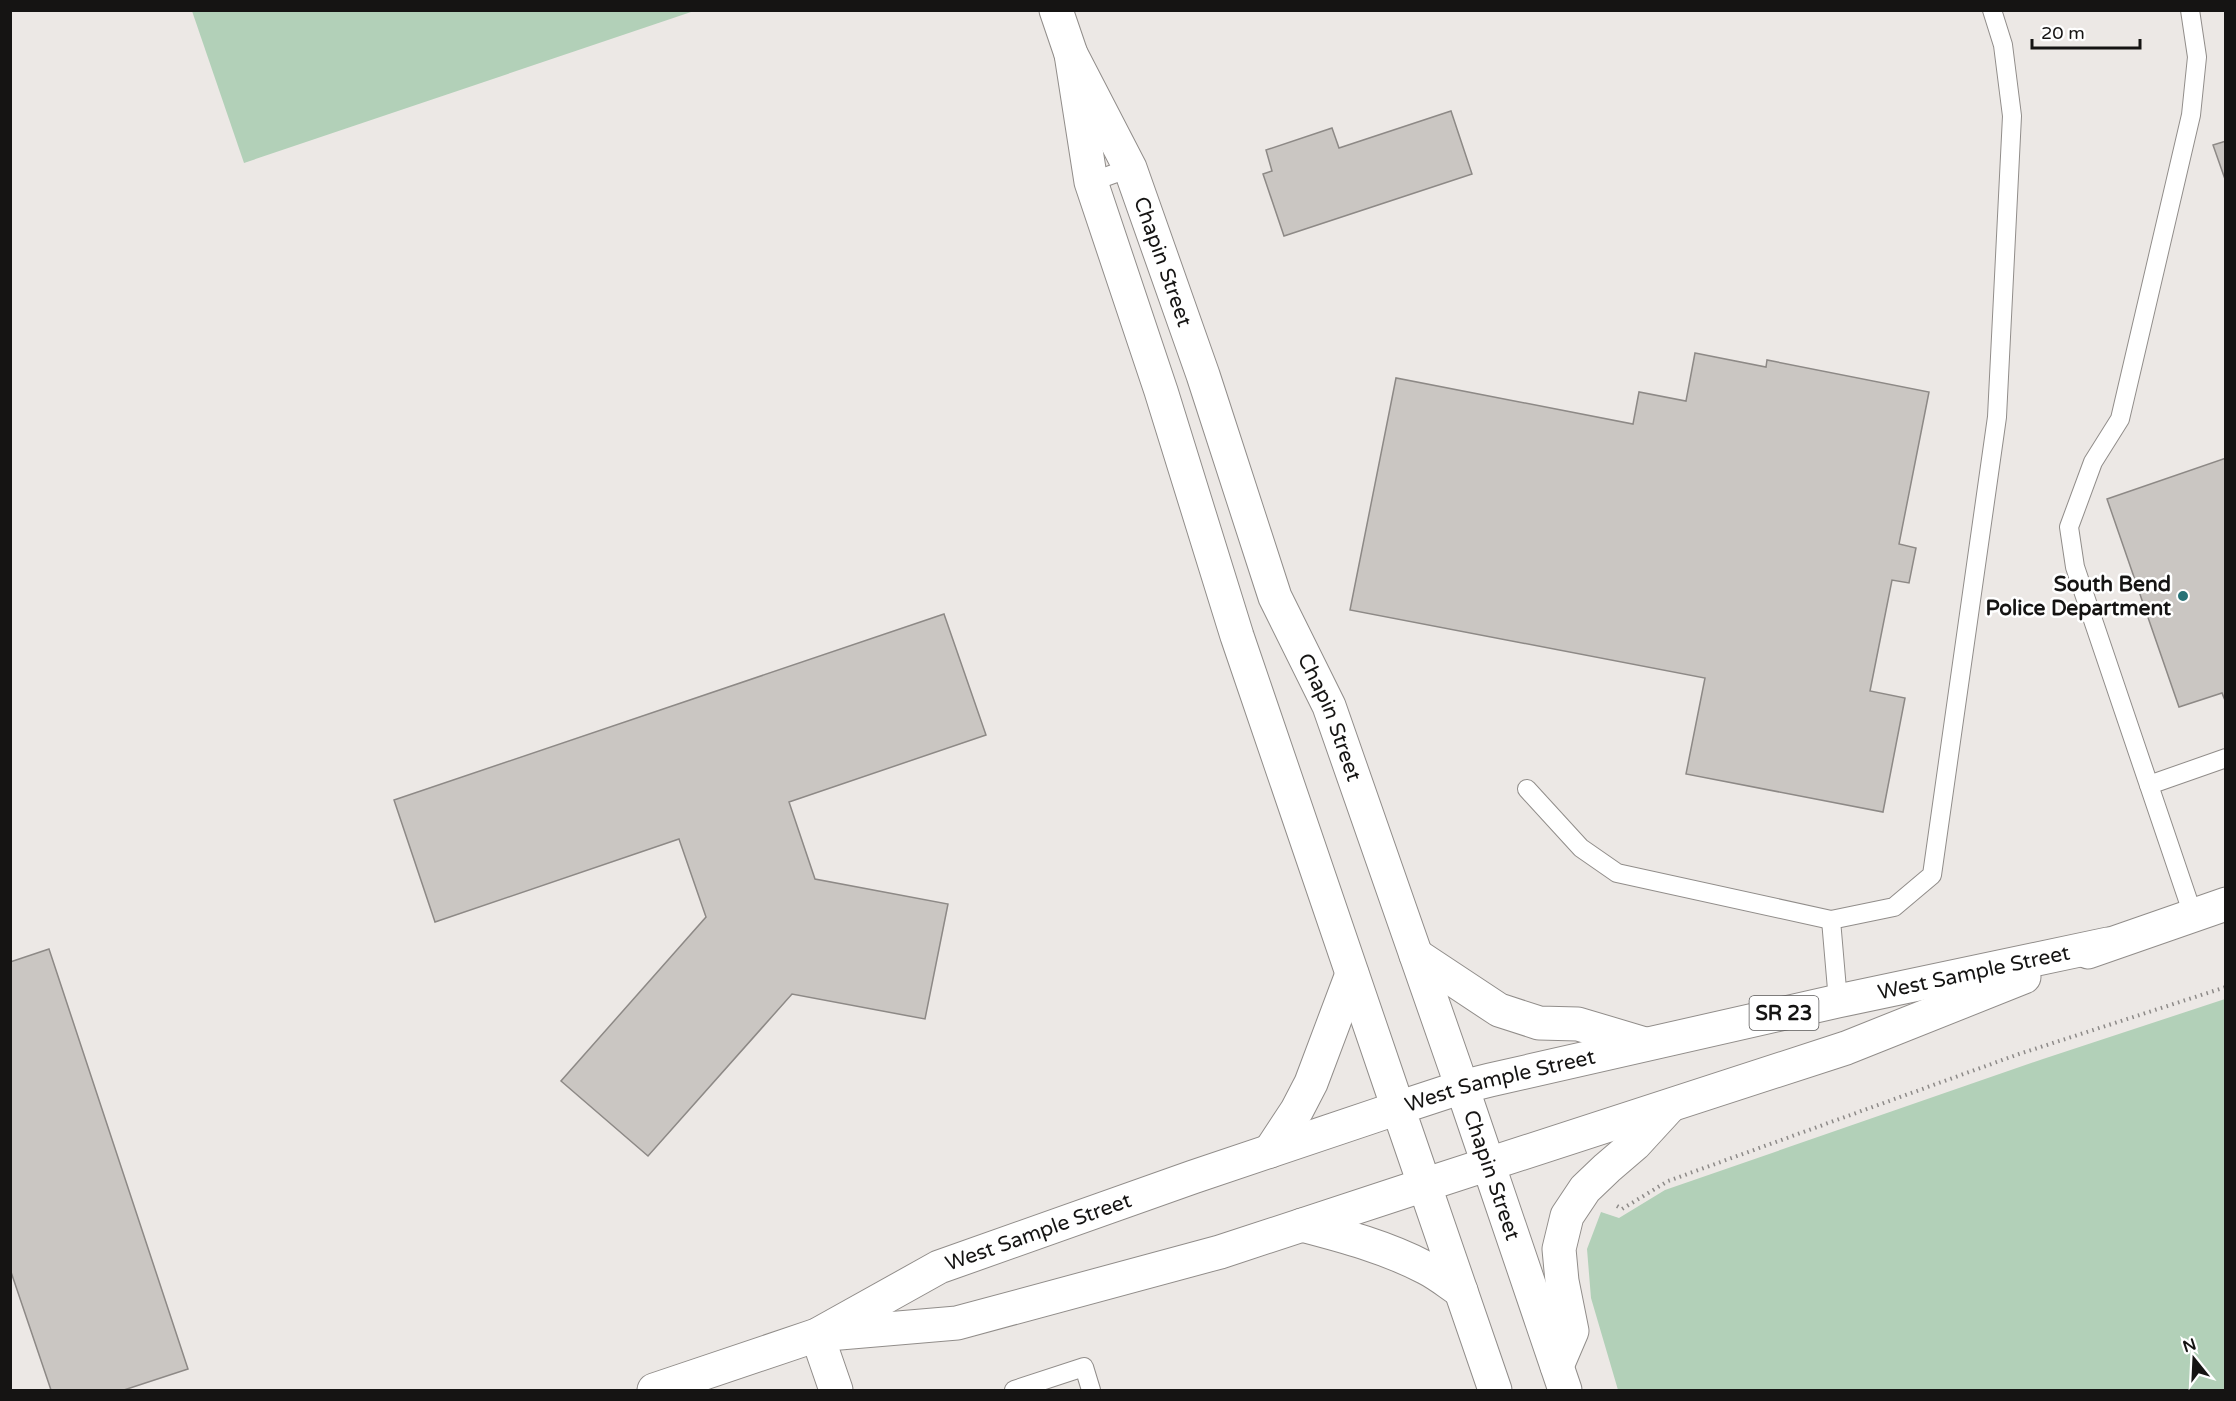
<svg xmlns="http://www.w3.org/2000/svg" width="2236" height="1401" font-family="'Varela Round',sans-serif">
<style>
.green{fill:#b2d0b8}
.building{fill:#cac6c2;stroke:#8d8986;stroke-width:1.5}
.lines{fill:none;stroke-linecap:round;stroke-linejoin:round}
.lane-casing{stroke:#918d8a;stroke-width:20}
.street-casing{stroke:#918d8a;stroke-width:35}
.secondary-casing{stroke:#918d8a;stroke-width:35}
.primary-casing{stroke:#918d8a;stroke-width:35}
.path{stroke:#8d8a88;stroke-width:4;stroke-dasharray:1.5 4.5;stroke-linecap:butt}
.lane{stroke:#fff;stroke-width:18}
.street{stroke:#fff;stroke-width:33}
.secondary{stroke:#fff;stroke-width:33}
.primary{stroke:#fff;stroke-width:33}
.poi-dot{fill:#277276;stroke:#fff;stroke-width:2}
.labels{text-anchor:middle;stroke-width:5;stroke-linejoin:round;paint-order:stroke}
.shield{fill:#fff;stroke:#5b5a5a;stroke-width:1.5}
.shield-label{font-size:20px;font-weight:bold;fill:#151413}
.street-label{font-size:21px;fill:#151413;stroke:#fff}
.poi-label{font-size:21px;font-weight:bold;fill:#151413;stroke:#fff;text-anchor:end}
</style>
<rect width="100%" height="100%" fill="#ece8e5"/>
<g class="green">
<path d="M 192,11 L 192,10 L 694,11 L 244,163 Z"/>
<path d="M 2225,999 L 2225,1390 L 1618,1390 L 1591,1298 L 1587,1249 L 1601,1212 L 1619,1218 L 1665,1190 L 2043,1059 Z"/>
</g>
<g class="building">
<path d="M 1451,111 L 1472,174 L 1284,236 L 1263,174 L 1272,171 L 1266,150 L 1332,128 L 1339,148 Z"/>
<path d="M 2226,141 L 2226,182 L 2213,145 Z"/>
<path d="M 1695,353 L 1766,367 L 1767,360 L 1929,392 L 1899,544 L 1916,548 L 1909,583 L 1892,580 L 1870,691 L 1905,698 L 1883,812 L 1686,774 L 1705,678 L 1350,610 L 1396,378 L 1633,424 L 1639,392 L 1686,401 Z"/>
<path d="M 2226,458 L 2226,703 L 2222,693 L 2179,707 L 2107,499 Z"/>
<path d="M 944,614 L 986,735 L 789,802 L 815,879 L 948,904 L 925,1019 L 792,994 L 648,1156 L 561,1081 L 706,917 L 679,839 L 435,922 L 394,800 Z"/>
<path d="M 49,949 L 188,1369 L 124,1390 L 51,1390 L 10,1269 L 10,962 Z"/>
</g>
<g class="lines">
<g class="lane-casing">
<g id="lane">
<path d="M 2190,10 L 2197,57 L 2191,115 L 2120,419 L 2093,462 L 2069,527 L 2075,567 L 2193,915"/>
<path d="M 1091,182 L 1130,168"/>
<path d="M 2149,785 L 2226,758"/>
<path d="M 1527,789 L 1581,848 L 1617,873 L 1831,920"/>
<path d="M 1838,1001 L 1831,920 L 1894,907 L 1932,875 L 1997,417 L 2012,116 L 2003,45 L 1992,10"/>
<path d="M 1014,1390 L 1084,1367 L 1091,1390"/>
</g>
</g>
<g class="street-casing">
<path id="street" d="M 817,1335 L 836,1390"/>
</g>
<g class="secondary-casing">
<g id="secondary">
<path id="s1" d="M 1056,10 L 1071,54 L 1130,168 L 1203,375 L 1275,597 L 1329,706 L 1462,1087"/>
<path d="M 1270,1151 L 1297,1110 L 1311,1083 L 1352,974"/>
<path d="M 828,1334 L 957,1323 L 1220,1252 L 1424,1185"/>
<path id="s2" d="M 654,1390 L 817,1335 L 939,1267 L 1193,1177 L 1398,1108 L 1237,636 L 1161,391 L 1091,182 L 1071,54"/>
</g>
</g>
<g class="primary-casing">
<g id="primary">
<path d="M 2088,952 L 2226,904"/>
<path d="M 1416,955 L 1499,1010 L 1539,1023 L 1578,1024 L 1645,1044"/>
<path id="s3" d="M 1462,1087 L 1565,1390"/>
<path d="M 1424,1185 L 1846,1048 L 2024,977"/>
<path d="M 1302,1225 C 1344,1236 1386,1247 1426,1268 C 1438,1274 1449,1283 1461,1291"/>
<path d="M 1557,1366 L 1572,1331 L 1562,1281 L 1559,1249 L 1567,1216 L 1585,1189 L 1607,1168 L 1635,1144 L 1669,1107"/>
<path id="s4" d="M 1495,1390 L 1398,1108 L 1462,1087 L 1490,1080 L 1838,1001 L 2108,944"/>
</g>
</g>
<path class="path" d="M 1617,1206 L 1622,1209 L 1668,1181 L 2019,1054 L 2226,987"/>
<use href="#lane" class="lane"/>
<use href="#street" class="street"/>
<use href="#secondary" class="secondary"/>
<use href="#primary" class="primary"/>
</g>
<circle class="poi-dot" cx="2183" cy="596" r="6"/>
<g class="labels">
<rect class="shield" x="1749.5" y="996" width="69" height="34" rx="4.5"/>
<g class="shield-label">
<text x="1784" y="1020">SR 23</text>
</g>
<g class="street-label">
<text dy="7" stroke="none"><textPath href="#s1" startOffset="274">Chapin Street</textPath></text>
<text dy="7" stroke="none"><textPath href="#s1" startOffset="760">Chapin Street</textPath></text>
<text dy="7" stroke="none"><textPath href="#s4" startOffset="890">West Sample Street</textPath></text>
<text dy="7" stroke="none"><textPath href="#s4" startOffset="404">West Sample Street</textPath></text>
<text dy="7" stroke="none"><textPath href="#s3" startOffset="93">Chapin Street</textPath></text>
<text dy="7" stroke="none"><textPath href="#s2" startOffset="417">West Sample Street</textPath></text>
</g>
<g class="poi-label">
<text x="2171" y="591">South Bend<tspan x="2171" dy="24">Police Department</tspan></text>
</g>
</g>
<rect width="2236" height="1401" fill="none" stroke="#151413" stroke-width="24"/>
<g transform="translate(2194 1359) rotate(342)" stroke="#ffffff" stroke-width="4.5" paint-order="stroke">
<path d="M0-4.5L10 22L0 15L-10 22Z" fill="#151413"/>
<text y="-9" font-size="16" font-weight="bold" text-anchor="middle" fill="#151413">N</text>
</g>
<path d="M2032 39v9h108v-9" fill="none" stroke="#151413" stroke-width="3"/>
<text x="2041" y="39" font-size="18" fill="#151413" stroke="#ffffff" stroke-width="4.5" paint-order="stroke">20 m</text>
</svg>
